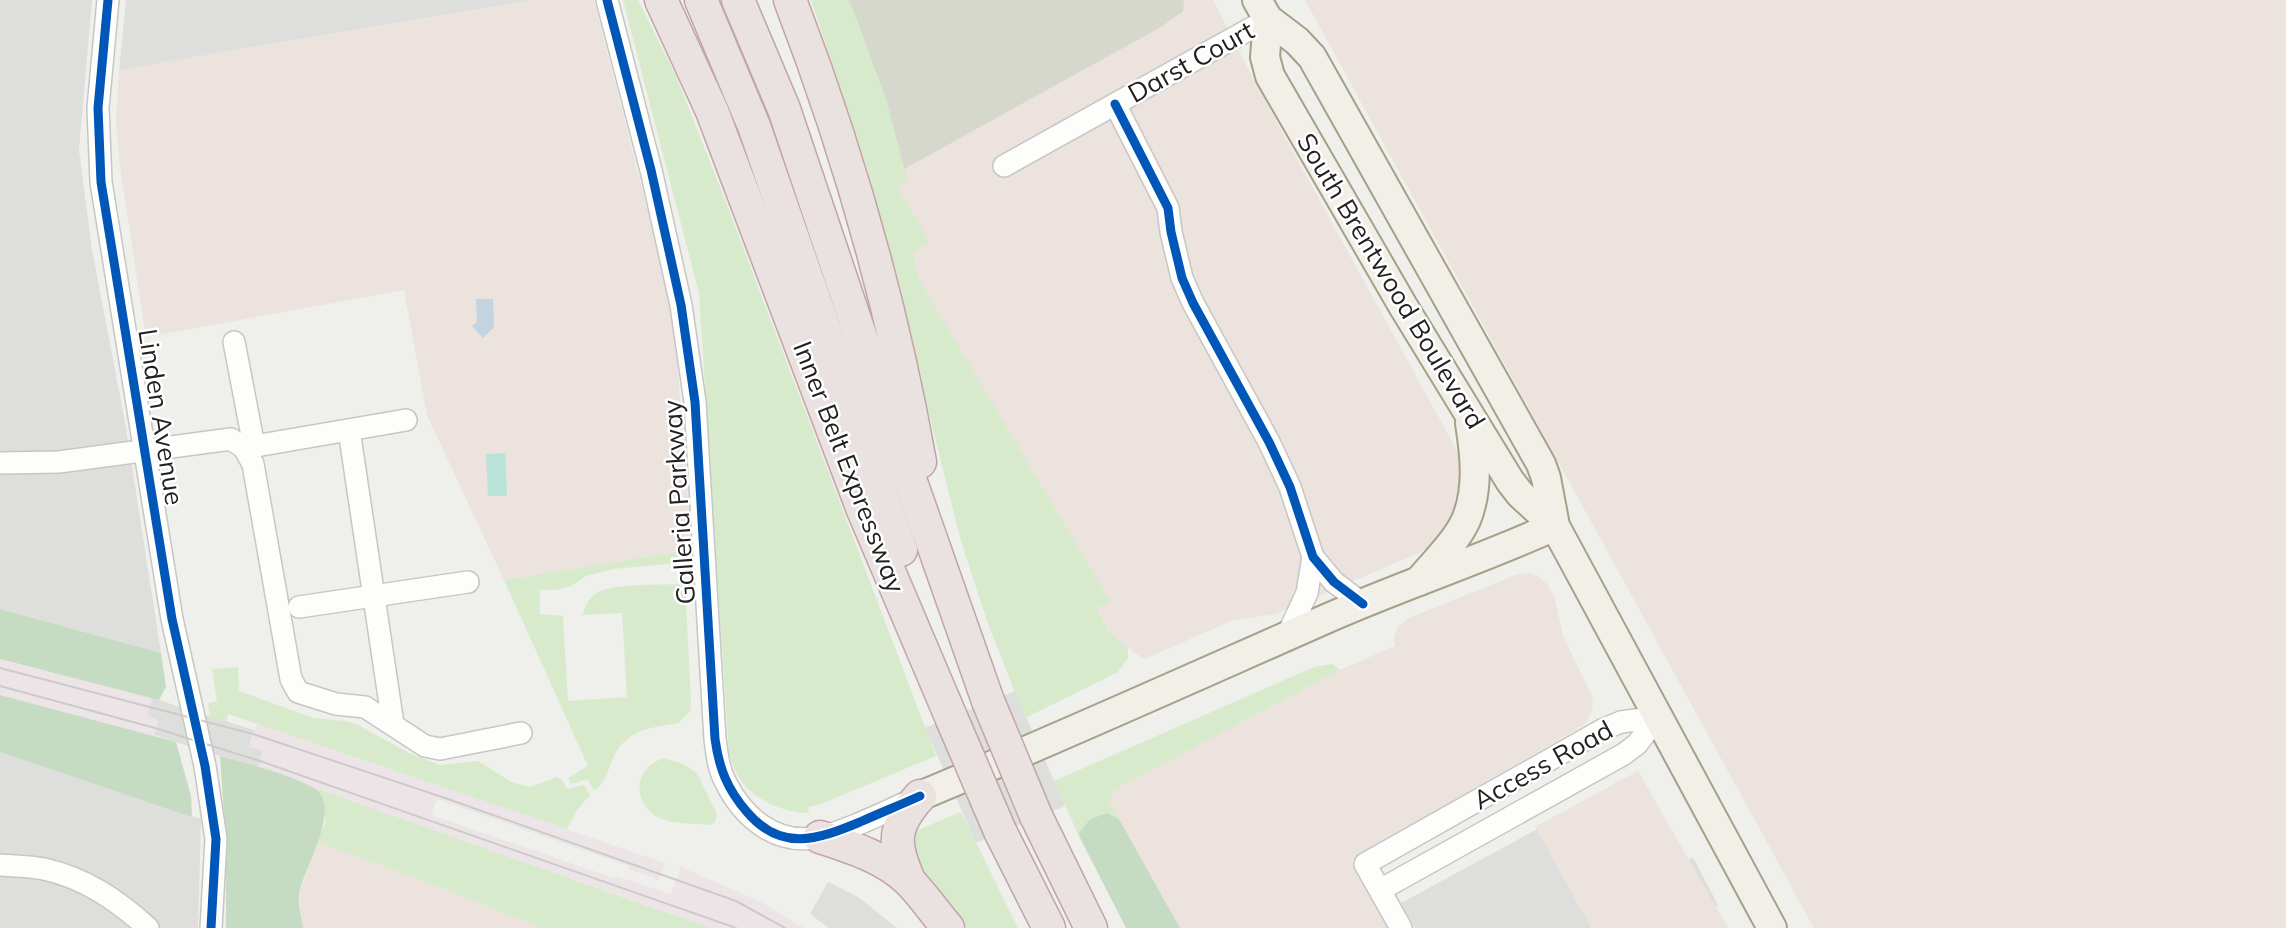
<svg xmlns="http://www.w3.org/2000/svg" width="2286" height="928" font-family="Mulish,sans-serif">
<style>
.built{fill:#dededc}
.commercial{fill:#ece2de}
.industrial{fill:#ece4e7}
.construction{fill:#d6d8cd}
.grass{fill:#d7ebcc}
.forest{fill:#c6dcc2}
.pitch{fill:#b9e3d9}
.water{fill:#c1d4e0}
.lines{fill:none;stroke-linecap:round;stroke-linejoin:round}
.minor-casing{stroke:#c6c6c4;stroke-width:24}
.major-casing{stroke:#a5a188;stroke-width:32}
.highway-casing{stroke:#c2a4a7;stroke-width:35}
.minor{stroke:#fdfdfc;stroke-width:21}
.major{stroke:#f1efe8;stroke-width:28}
.highway{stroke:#eae1e1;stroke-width:32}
.tram{stroke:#cbcbcb;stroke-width:2}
.highway-bridge-casing{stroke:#c2a4a7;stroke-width:35;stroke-linecap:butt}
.highway-bridge{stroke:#eae1e1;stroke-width:32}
.cycleway-casing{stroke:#fff;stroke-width:13}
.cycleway{stroke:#0057b8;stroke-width:9}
.labels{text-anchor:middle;stroke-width:5;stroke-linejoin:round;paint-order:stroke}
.street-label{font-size:26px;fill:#212121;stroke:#fff}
</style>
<rect width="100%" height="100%" fill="#efefeb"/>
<g class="built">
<path d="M 0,0 L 92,0 L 79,150 L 92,250 L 125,422 L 161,653 L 0,609 Z"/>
<path d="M 126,0 L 531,0 L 119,70 Z"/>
<path d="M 1015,691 L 1065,806 L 976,843 L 925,728 Z"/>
<path d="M 152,698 L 254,730 L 249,746 L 263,751 L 258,768 L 154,735 L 158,720 L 147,716 Z"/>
<path d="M 0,752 L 201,819 L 198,928 L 0,928 Z"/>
<path d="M 1637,775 L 1613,899 L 1693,857 L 1718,905 L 1676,928 L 1415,928 L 1401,903 Z"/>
<path d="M 828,882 L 858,897 L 897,928 L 829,928 L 810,914 Z"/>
</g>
<g class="commercial">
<path d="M 531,0 L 594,0 L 667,287 L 674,323 L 692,549 L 504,580 L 427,415 L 404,290 L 146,337 L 120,167 L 116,121 L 119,70 Z"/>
<path d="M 827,0 L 1213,0 L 1258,88 L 1455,447 L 1463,469 L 1463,486 L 1454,518 L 1445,531 L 1432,545 L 1416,554 L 1276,614 L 1234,620 L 1144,659 L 1128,648 L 1108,631 L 920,282 L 861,83 Z"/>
<path d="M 1305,0 L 2286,0 L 2286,928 L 1814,928 Z"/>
<path d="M 1529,573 L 1538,576 L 1547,584 L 1554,596 L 1563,636 L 1592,696 L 1593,705 L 1589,718 L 1584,725 L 1351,860 L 1389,928 L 1180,928 L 1105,794 L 1340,670 L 1395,646 L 1394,637 L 1399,625 L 1409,618 L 1516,575 Z"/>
<path d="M 1638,771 L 1728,928 L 1591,928 L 1535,827 Z"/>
<path d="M 316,842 L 413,877 L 541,928 L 303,928 L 299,896 Z"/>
</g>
<g class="industrial">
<path d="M 0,659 L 152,698 L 147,716 L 158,720 L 153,736 L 0,695 Z"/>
<path d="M 257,723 L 665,863 L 659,880 L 628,869 L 629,866 L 437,799 L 431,815 L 614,878 L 616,876 L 671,894 L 681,867 L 761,902 L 804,928 L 711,928 L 258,768 L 263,751 L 249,747 Z"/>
</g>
<path class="construction" d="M 842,0 L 1184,0 L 1183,11 L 1161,27 L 904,169 Z"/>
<g class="grass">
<path d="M 623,0 L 638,0 L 676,76 L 724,197 L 936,756 L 821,804 L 808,807 L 809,813 C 783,813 751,799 738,776 C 734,769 732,761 729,755 L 699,293 Z"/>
<path d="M 811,0 L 848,0 L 853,9 L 887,102 L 907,179 L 897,185 L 930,243 L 912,254 L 920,282 L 1110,600 L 1097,609 L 1108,631 L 1128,648 L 1128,658 L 1118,672 L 1025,718 L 987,621 L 961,541 L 868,171 Z"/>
<path d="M 681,551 L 683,560 L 679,563 L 613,569 L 586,576 L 571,586 L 556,590 L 540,590 L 540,614 L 563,616 L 568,701 L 627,697 L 622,613 L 582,615 C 586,606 588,598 597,593 C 612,583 665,585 685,584 L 691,703 L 690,711 L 679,723 C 649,728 624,729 611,763 C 607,774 604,784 594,791 L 588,779 L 571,784 L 568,778 L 588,766 L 504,580 Z"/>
<path d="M 1332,664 L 1340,670 L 1112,791 L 1110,802 L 1119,819 L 1106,813 L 1090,819 L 1078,834 L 1054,781 L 1314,667 Z"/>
<path d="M 238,667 L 239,691 L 314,718 L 345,721 L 358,725 L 411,754 L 440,765 L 478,761 L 513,783 L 531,787 L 557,777 L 563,781 L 567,789 L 584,785 L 590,795 L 577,810 L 567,829 L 228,714 L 226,722 L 210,717 L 208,703 L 217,701 L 212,669 Z"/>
<path d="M 663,758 L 683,764 L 697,773 L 717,814 L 715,822 L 710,825 C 694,823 674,825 660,818 C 642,811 633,787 645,771 C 650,764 656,761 663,758 Z"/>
<path d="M 315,788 L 656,909 L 711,928 L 541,928 L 413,877 L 316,842 L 326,822 Z"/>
<path d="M 961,812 L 1018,928 L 967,928 L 916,867 L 909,840 L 913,832 Z"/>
</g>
<g class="forest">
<path d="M 0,609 L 161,653 L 166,687 L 159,700 L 0,659 Z"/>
<path d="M 0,695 L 176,742 L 191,796 L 192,817 L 0,752 Z"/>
<path d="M 220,756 C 248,764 287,773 312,787 C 346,805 302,868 299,896 C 298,906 302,918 303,928 L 226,928 L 226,845 Z"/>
<path d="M 1107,813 L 1119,819 L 1180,928 L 1126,928 L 1078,834 L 1090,819 Z"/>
</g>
<path class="pitch" d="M 505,453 L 507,496 L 488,496 L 486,454 Z"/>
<path class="water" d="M 476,299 L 493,299 L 494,327 L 483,338 L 472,326 L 477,322 Z"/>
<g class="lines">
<g class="minor-casing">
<g id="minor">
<path d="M 108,0 L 98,108 L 101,182 L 172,619 L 205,766 L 216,839 L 211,928"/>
<path d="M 607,0 L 651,170 L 681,305 L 695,402 L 715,739 C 717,753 718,768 725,781 C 742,816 774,844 814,838 C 842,834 889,810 916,798"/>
<path d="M 1115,104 L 1168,208 L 1171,232 L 1182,278 L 1193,303 L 1269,442 L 1290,487 L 1313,557 L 1334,582 L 1363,604"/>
<path d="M 1004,166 L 1268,19"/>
<path d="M 234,342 L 254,446"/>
<path d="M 349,430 L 393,724"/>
<path d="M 244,448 L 406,420"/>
<path d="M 0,463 L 59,462 L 231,439 L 244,448 L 253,464 L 291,679 L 298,692 L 336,704 L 365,707 L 425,746 L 440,749 L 521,733"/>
<path d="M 299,607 L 468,582"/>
<path d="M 1287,636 L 1307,593 L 1313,557"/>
<path d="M 0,865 C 14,866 30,866 44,869 C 85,878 117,900 148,928"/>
<path d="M 1380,890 L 1624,754 L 1637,744 L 1658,717"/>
<path d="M 1401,928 L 1365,864 L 1604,729 L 1621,722 L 1658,717"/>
</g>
</g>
<g class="major-casing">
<g id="major">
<path d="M 1257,0 L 1268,19 L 1297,41 L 1312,57 L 1541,464 L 1546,478 L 1555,526 L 1772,928"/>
<path d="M 1268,19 L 1265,57 L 1270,76 L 1403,306 L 1510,481 L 1520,494 L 1555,526"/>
<path d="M 1419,581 C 1434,563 1456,542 1466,520 C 1479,489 1475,455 1470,423"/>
<path d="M 920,796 C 1057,739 1192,678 1328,618 C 1403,585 1480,560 1555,526"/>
</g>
</g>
<g class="highway-casing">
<g id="highway">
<path d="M 661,0 L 712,111 L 863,510 L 951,717"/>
<path d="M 701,0 L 754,126 L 901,550"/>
<path d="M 738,0 L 784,109 L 878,388 L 988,701"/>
<path d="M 790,0 C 847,148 892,305 920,462"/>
<path d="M 1036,816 L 1091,928"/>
<path d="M 1000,831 L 1049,928"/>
<path d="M 820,837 C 851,847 886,858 909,881 C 923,895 935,913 948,928"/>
<path d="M 909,880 C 893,844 892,827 920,796"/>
</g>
</g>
<use href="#minor" class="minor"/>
<use href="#major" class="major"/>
<use href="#highway" class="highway"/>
<g class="tram">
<path d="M 0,668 L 253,734 L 445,798 L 736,901 L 785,928"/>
<path d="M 0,686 L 155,728 L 260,761 L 736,928"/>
</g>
<g class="highway-bridge-casing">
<g id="highway-bridge">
<path d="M 988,701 L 1036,816"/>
<path d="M 951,717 L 1000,831"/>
</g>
</g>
<use href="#highway-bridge" class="highway-bridge"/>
<g class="cycleway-casing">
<g id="cycleway">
<path d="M 108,0 L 98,108 L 101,182 L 172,619 L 205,766 L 216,839 L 211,928"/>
<path d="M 607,0 L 651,170 L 681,305 L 695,402 L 715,739 C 719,768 727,789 747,812 C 781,852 817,840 860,822 C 880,813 900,805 920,796"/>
<path d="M 1115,104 L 1168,208 L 1171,232 L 1182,278 L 1193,303 L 1269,442 L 1290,487 L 1313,557 L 1334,582 L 1363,604"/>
</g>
</g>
<use href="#cycleway" class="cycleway"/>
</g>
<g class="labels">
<g class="street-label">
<text transform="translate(1191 62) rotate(-29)" y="9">Darst Court</text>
<text transform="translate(1391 281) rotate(59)" y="9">South Brentwood Boulevard</text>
<text transform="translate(161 417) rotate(81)" y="9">Linden Avenue</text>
<text transform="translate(849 467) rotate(69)" y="9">Inner Belt Expressway</text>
<text transform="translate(679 502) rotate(-94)" y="9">Galleria Parkway</text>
<text transform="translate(1543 765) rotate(-29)" y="9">Access Road</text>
</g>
</g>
</svg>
